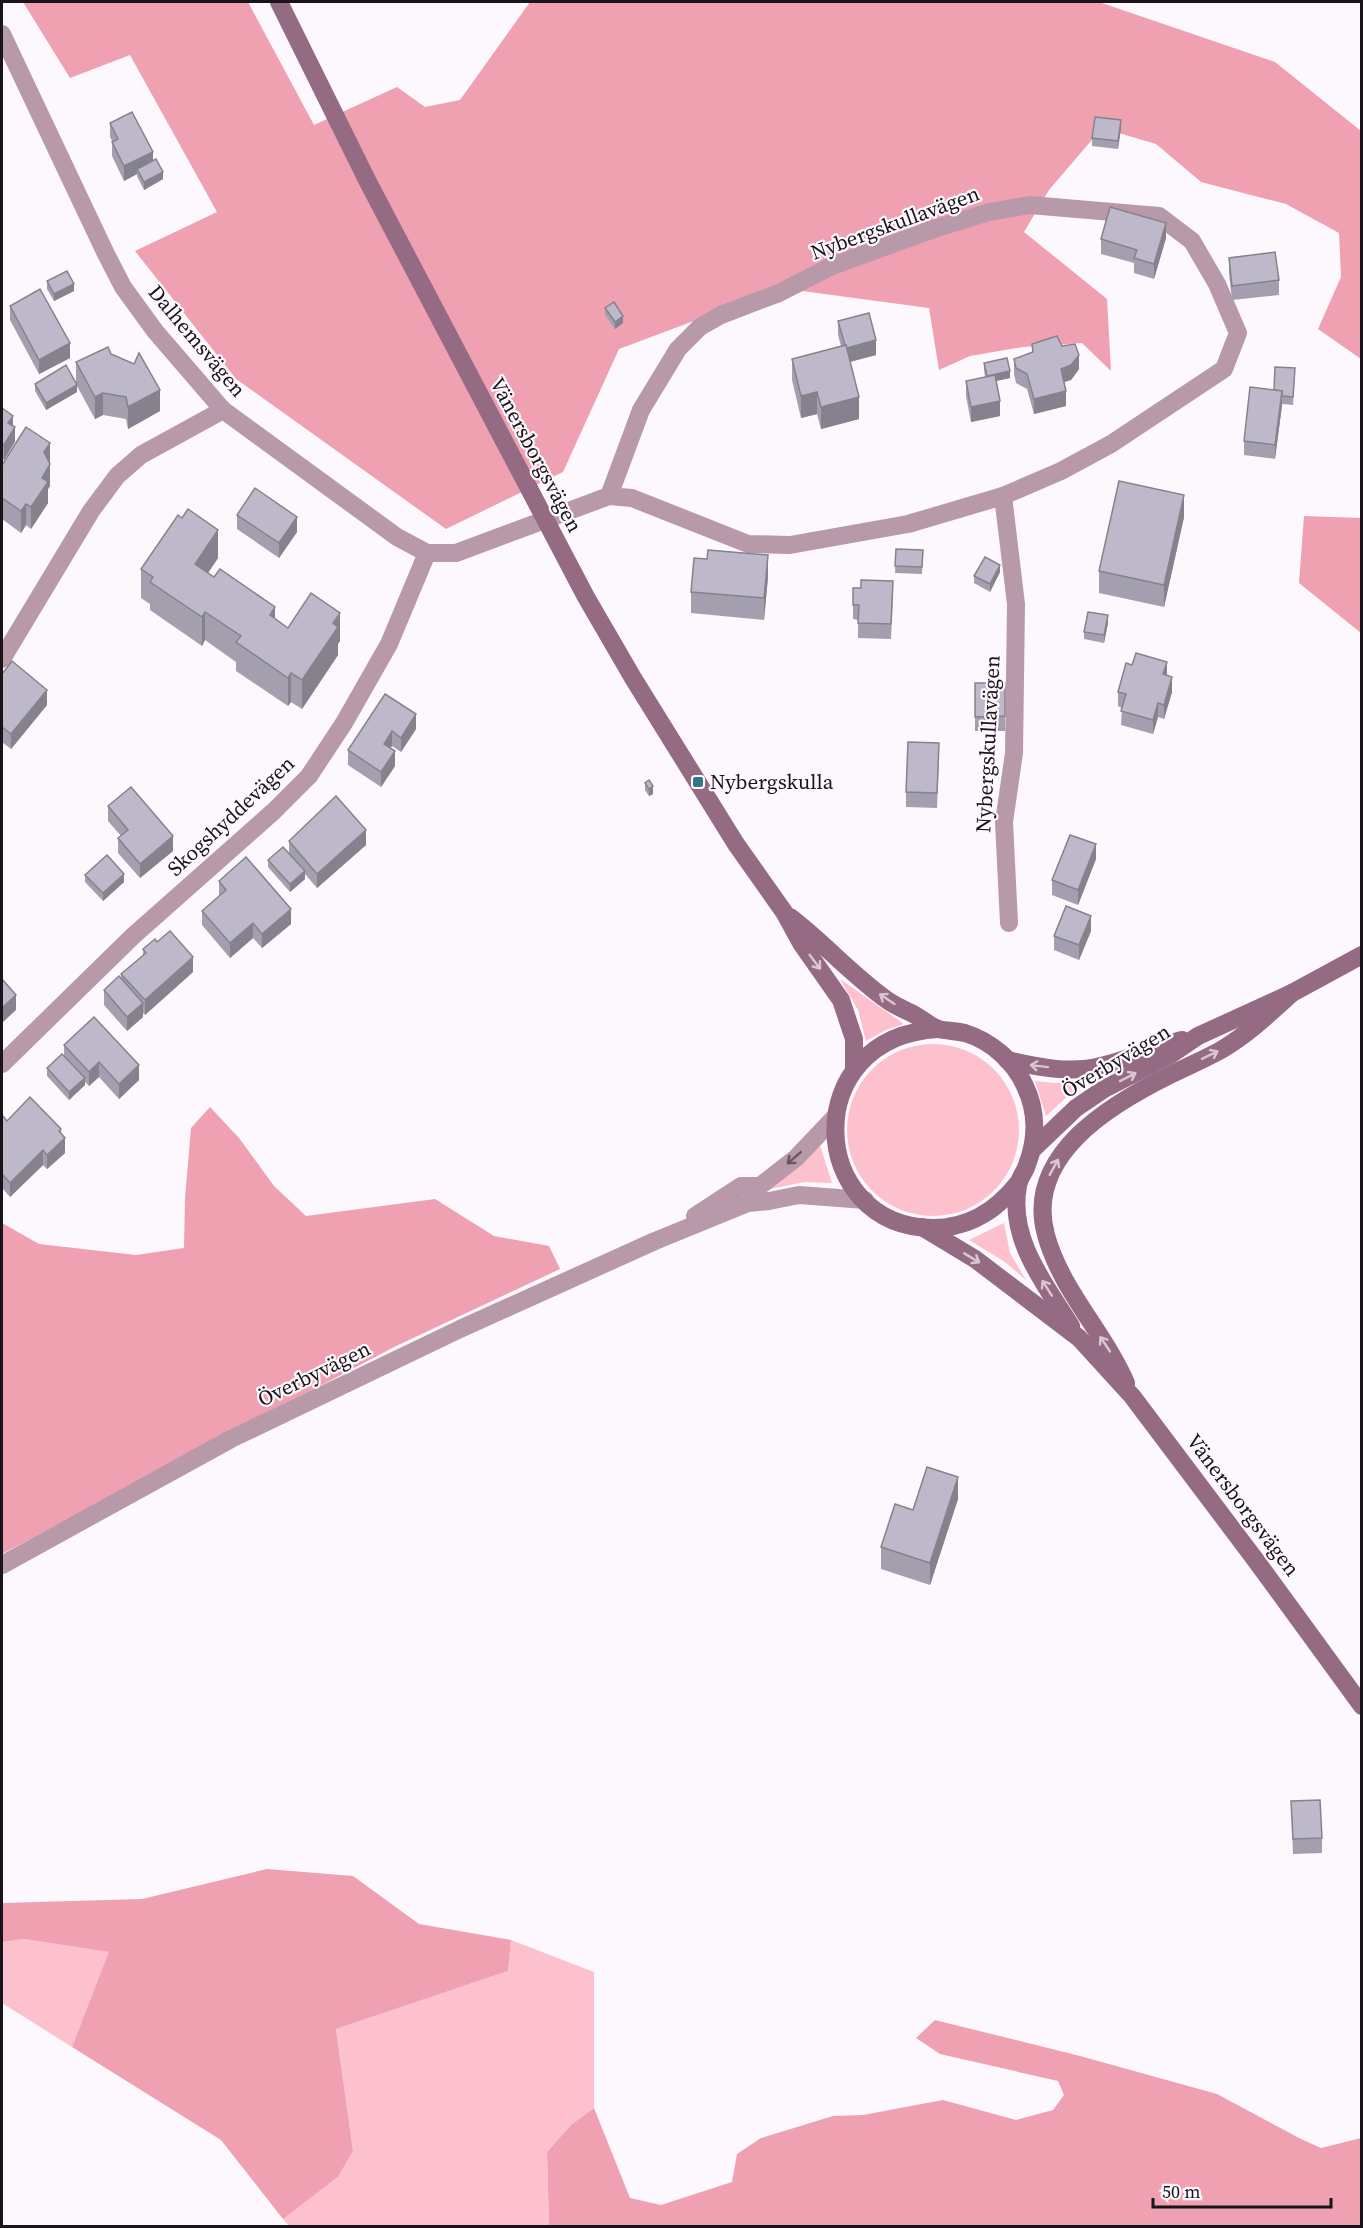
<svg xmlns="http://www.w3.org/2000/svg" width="1363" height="2228" font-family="'Source Serif 4',serif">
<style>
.green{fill:#fcc1cd}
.forest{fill:#efa0b1}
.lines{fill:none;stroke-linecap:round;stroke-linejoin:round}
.street{stroke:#b799aa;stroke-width:18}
.secondary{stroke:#956a83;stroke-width:18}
.wall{fill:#a39fae}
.shaded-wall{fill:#85828d}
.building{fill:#beb9ca;stroke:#85828d;stroke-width:1.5}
.oneway{stroke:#d9c6d3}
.oneway2{stroke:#685662}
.poi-dot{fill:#337887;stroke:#fdf8fe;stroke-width:2}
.labels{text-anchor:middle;stroke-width:4.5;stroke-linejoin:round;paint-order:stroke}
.street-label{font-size:21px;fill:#191419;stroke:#fdf8fe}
.poi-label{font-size:21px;fill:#191419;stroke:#fdf8fe;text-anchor:start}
</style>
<rect width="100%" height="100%" fill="#fdf8fe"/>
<g class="green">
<path d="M 840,979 L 904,1024 L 886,1030 L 866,1041 L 858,1010 Z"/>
<circle cx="933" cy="1130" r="86"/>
<path d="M 1035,1081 L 1055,1083 L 1088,1081 L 1072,1092 L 1046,1116 Z"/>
<path d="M 820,1145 L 832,1183 L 805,1182 L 760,1191 Z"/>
<path d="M 1004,1223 L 1010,1253 L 1026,1280 L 1005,1262 L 969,1240 Z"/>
<path d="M 24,1939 L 110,1952 L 72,2047 L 2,2003 L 2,1942 Z"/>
<path d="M 511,1940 L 594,1972 L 594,2108 L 571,2125 L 547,2152 L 549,2226 L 289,2226 L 283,2219 L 338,2177 L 353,2151 L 336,2029 L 508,1971 Z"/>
</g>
<g class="forest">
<path d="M 23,2 L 248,2 L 314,125 L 397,87 L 425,107 L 460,100 L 530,2 L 1099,2 L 1275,62 L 1361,131 L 1361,359 L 1318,329 L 1341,277 L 1339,233 L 1286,204 L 1201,182 L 1156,144 L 1102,128 L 1049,190 L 1024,232 L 1107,299 L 1111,371 L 1082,343 L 1023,347 L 970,356 L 939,370 L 929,308 L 802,291 L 691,322 L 619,349 L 563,472 L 446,529 L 236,379 L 135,251 L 217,212 L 130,55 L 70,78 Z"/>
<path d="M 1304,516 L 1361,518 L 1361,633 L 1299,583 Z"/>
<path d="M 210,1107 L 239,1138 L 274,1186 L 306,1216 L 435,1199 L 494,1236 L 549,1246 L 560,1269 L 394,1347 L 2,1554 L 2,1223 L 39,1244 L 136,1255 L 184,1248 L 185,1198 L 191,1128 Z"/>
<path d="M 267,1869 L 353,1876 L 419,1924 L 511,1940 L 508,1971 L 336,2029 L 353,2151 L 338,2177 L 283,2219 L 221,2140 L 72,2047 L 109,1952 L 24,1939 L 2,1942 L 2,1903 L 142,1899 Z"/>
<path d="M 935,2020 L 1080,2056 L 1217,2094 L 1301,2139 L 1321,2148 L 1361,2138 L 1361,2226 L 549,2226 L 547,2152 L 571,2125 L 594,2108 L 630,2198 L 661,2205 L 732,2182 L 737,2154 L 761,2138 L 833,2116 L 863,2115 L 943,2100 L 1016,2120 L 1053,2110 L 1064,2095 L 1058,2081 L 940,2054 L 916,2038 Z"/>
</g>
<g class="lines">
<g class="street">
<path d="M 2,34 L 106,254 L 123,287 L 155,331 L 223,410 L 397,537 L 427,553 L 456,553 L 609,496 L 632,498 L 748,544 L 790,545 L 908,524 L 1003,496 L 1061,471 L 1111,444 L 1224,369 L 1238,333 L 1217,284 L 1192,241 L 1159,216 L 1030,205 L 989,212 L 934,229 L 832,266 L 779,293 L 721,315 L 700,327 L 678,349 L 641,410 L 609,496"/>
<path d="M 1003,496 L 1016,604 L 1014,753 L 1004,822 L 1009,923"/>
<path d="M 2,659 L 91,511 L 117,476 L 141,455 L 223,410"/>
<path d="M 2,1064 L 133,936 L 274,811 L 309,776 L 344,723 L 389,644 L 427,553"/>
<path d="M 695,1216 L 741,1186 L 760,1186 L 796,1158 L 835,1117"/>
<path d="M 2,1565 L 231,1439 L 460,1329 L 655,1241 L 748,1203 L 769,1201 L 799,1195 L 865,1200"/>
</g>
<g class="secondary">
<path d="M 279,2 L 368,182 L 586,597 L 633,678 L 736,844 L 784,912 L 801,943 L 841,1000 L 854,1039 L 854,1069"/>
<path d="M 790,917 C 824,943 852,975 887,1000 C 895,1006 906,1010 915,1015 C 922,1019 930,1026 938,1029 C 947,1031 957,1031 965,1033 C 991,1041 1014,1061 1025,1086 C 1037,1111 1037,1139 1027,1165 C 1025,1172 1019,1178 1018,1186 C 1008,1239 1045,1284 1071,1326"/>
<path d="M 938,1029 C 797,1037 807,1227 933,1228 C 969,1228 996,1211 1018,1183"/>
<path d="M 1007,1060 C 1036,1067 1071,1074 1101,1066 C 1128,1060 1154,1047 1182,1040"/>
<path d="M 1032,1150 L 1076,1108 L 1104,1089 L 1170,1055 L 1198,1036 L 1292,993 L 1362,955"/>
<path d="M 922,1227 L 975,1259 L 1079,1338 L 1132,1396 L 1257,1562 L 1362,1706"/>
<path d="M 1126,1383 C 1104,1332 1061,1290 1046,1235 C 1024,1155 1111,1104 1172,1074 C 1188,1066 1205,1059 1221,1050 C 1248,1034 1269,1014 1292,993"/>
</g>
</g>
<g class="wall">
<path d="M 110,123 L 153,161 L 163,179 L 144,190 L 137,176 L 137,174 L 124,181 L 112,156 L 112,141 L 110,137 Z"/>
<path d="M 1121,128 L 1118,149 L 1092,146 L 1092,138 Z"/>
<path d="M 1166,238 L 1154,279 L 1134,273 L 1134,263 L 1101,254 L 1101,239 Z"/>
<path d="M 1229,258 L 1279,280 L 1279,295 L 1232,300 L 1229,273 Z"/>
<path d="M 47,281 L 74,291 L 54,301 L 47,289 Z"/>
<path d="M 10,306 L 70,358 L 39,374 L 10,320 Z"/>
<path d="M 605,308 L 623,323 L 615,329 L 605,315 Z"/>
<path d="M 838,321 L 876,355 L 850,362 L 859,419 L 821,429 L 817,414 L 801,418 L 792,380 L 792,359 L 841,346 L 838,335 Z"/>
<path d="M 1032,344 L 1062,346 L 1079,369 L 1071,380 L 1064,382 L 1066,406 L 1034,414 L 1027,389 L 1016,383 L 1014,374 L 1014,359 L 1032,353 Z"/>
<path d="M 111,354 L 160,411 L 128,429 L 126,419 L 103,415 L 95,419 L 77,386 L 77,392 L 46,410 L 35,391 L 35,384 L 76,383 L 76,362 Z"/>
<path d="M 984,363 L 1010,378 L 996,381 L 1000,416 L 971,422 L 966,396 L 966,381 L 985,377 L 984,370 Z"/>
<path d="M 1295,375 L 1293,405 L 1282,404 L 1275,459 L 1244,455 L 1244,441 L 1274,390 Z"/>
<path d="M 2,408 L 13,426 L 4,460 L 2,458 Z"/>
<path d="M 50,443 L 50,486 L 48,489 L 48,503 L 31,529 L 26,525 L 21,533 L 2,519 L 2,465 Z"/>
<path d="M 237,515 L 297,532 L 279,558 L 237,529 Z"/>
<path d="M 1184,517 L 1164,607 L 1099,593 L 1099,571 Z"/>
<path d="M 896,549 L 923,550 L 922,574 L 895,573 Z"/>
<path d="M 218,558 L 208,573 L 275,619 L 288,628 L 340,641 L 338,644 L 338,655 L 302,709 L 291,702 L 288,706 L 236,671 L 236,662 L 205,640 L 202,646 L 150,610 L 150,604 L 141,598 L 141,569 Z"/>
<path d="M 707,559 L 768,577 L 764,620 L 691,613 L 691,592 Z"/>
<path d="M 1000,572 L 990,592 L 974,583 L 974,576 Z"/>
<path d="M 853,588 L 893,596 L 891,639 L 858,638 L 858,620 L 853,619 Z"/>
<path d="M 1108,623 L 1104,643 L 1084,639 L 1084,632 Z"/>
<path d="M 2,674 L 47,705 L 11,749 L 2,742 Z"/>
<path d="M 1167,676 L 1172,692 L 1164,719 L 1158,717 L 1153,734 L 1121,725 L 1122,708 L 1118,706 L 1118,692 Z"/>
<rect x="975" y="683" width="30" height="48"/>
<path d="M 385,694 L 416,729 L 401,752 L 392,746 L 390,748 L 395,766 L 381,787 L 348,765 L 348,750 Z"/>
<path d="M 939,758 L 937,808 L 906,807 L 906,792 Z"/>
<path d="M 645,783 L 653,794 L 649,796 L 645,790 Z"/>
<path d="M 108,806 L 173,851 L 140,878 L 118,853 L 118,838 L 121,836 L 108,821 Z"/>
<path d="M 289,841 L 366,845 L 317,888 L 305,874 L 305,879 L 290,892 L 268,867 L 268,860 L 289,854 Z"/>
<path d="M 1096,859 L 1078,905 L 1052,895 L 1052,880 Z"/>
<path d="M 85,875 L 124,882 L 103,901 L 85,882 Z"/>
<path d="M 219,881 L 291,924 L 262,948 L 253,938 L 230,958 L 202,925 L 202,911 L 219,896 Z"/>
<path d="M 1091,931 L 1079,960 L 1054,950 L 1054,936 Z"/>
<path d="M 157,942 L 193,972 L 145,1015 L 143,1013 L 143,1017 L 127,1031 L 104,1005 L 104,990 L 121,979 L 121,974 L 143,955 L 143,949 Z"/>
<path d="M 64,1045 L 139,1080 L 119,1099 L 99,1077 L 89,1086 L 85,1082 L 85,1085 L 69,1100 L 47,1076 L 47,1068 L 64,1055 Z"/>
<path d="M 2,1115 L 7,1121 L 61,1133 L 65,1153 L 47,1169 L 43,1165 L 10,1197 L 2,1188 Z"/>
<path d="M 958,1499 L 930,1585 L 881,1569 L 881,1547 L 913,1510 Z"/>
<path d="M 1291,1801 L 1322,1838 L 1322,1853 L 1293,1854 Z"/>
</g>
<g class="shaded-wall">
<path d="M 1121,120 L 1121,128 L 1118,149 L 1118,141 Z"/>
<path d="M 153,152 L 153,167 L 137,169 L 137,174 L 124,181 L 124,166 Z"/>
<path d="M 163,172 L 163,179 L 144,190 L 144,182 Z"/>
<path d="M 1166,223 L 1166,238 L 1154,279 L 1154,264 Z"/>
<path d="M 74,284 L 74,291 L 54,301 L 54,294 Z"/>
<path d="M 623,316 L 623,323 L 615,329 L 615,322 Z"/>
<path d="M 876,340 L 876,355 L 845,363 L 845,348 Z"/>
<path d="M 70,343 L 70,358 L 39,374 L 39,360 Z"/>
<path d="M 1079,355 L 1079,369 L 1071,380 L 1061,383 L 1061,369 Z"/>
<path d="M 1010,371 L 1010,378 L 987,383 L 987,376 Z"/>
<path d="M 77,385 L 77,392 L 46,410 L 46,403 Z"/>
<path d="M 160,390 L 160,411 L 128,429 L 128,407 Z"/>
<path d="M 1066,391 L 1066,406 L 1034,414 L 1034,399 Z"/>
<path d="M 1282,391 L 1282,406 L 1275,459 L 1275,445 Z"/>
<path d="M 817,392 L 817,414 L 801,418 L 801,396 Z"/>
<path d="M 103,393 L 103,415 L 95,419 L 95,397 Z"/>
<path d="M 859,397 L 859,419 L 821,429 L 821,407 Z"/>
<path d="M 1000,401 L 1000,416 L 971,422 L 971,407 Z"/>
<path d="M 13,416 L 13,430 L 8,423 Z"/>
<path d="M 15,427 L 15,442 L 4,460 L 4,445 Z"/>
<path d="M 50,443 L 50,486 L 48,489 L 48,503 L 31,529 L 31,507 L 42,478 L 44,452 Z"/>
<path d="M 1184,495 L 1184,517 L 1164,607 L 1164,585 Z"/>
<path d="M 26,504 L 26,525 L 21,533 L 21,511 Z"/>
<path d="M 297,517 L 297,532 L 279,558 L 279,543 Z"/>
<path d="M 218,530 L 218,558 L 195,592 L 195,564 Z"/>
<path d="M 768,555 L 768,577 L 764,620 L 764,598 Z"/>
<path d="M 1000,565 L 1000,572 L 990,592 L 990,584 Z"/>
<path d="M 275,607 L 275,636 L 270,615 Z"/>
<path d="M 205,612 L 205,640 L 202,646 L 202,617 Z"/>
<path d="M 340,613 L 340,641 L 338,644 L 338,655 L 302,709 L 302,680 L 333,623 Z"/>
<path d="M 1108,615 L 1108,623 L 1104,643 L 1104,635 Z"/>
<path d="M 1167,662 L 1167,677 L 1163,674 Z"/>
<path d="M 291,673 L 291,702 L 288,706 L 288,678 Z"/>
<path d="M 1172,677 L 1172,692 L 1164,719 L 1164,705 Z"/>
<path d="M 47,690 L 47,705 L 11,749 L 11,734 Z"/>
<path d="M 1158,703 L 1158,717 L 1153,734 L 1153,720 Z"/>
<path d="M 416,714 L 416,729 L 401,752 L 401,738 Z"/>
<path d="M 392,731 L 392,746 L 384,758 L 384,744 Z"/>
<path d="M 395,751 L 395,766 L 381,787 L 381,772 Z"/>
<path d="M 653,786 L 653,794 L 649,796 L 649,789 Z"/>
<path d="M 366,830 L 366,845 L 317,888 L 317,874 Z"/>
<path d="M 173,836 L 173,851 L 140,878 L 140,864 Z"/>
<path d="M 1096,844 L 1096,859 L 1078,905 L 1078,890 Z"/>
<path d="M 305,871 L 305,879 L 290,892 L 290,884 Z"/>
<path d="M 124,874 L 124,882 L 103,901 L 103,893 Z"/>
<path d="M 291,909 L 291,924 L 262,948 L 262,934 Z"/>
<path d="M 1091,916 L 1091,931 L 1079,960 L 1079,945 Z"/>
<path d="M 253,923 L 253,938 L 230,958 L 230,943 Z"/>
<path d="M 193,957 L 193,972 L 145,1015 L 145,1000 Z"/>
<path d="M 16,995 L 16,1010 L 2,1023 L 2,1008 Z"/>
<path d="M 143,1003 L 143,1017 L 127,1031 L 127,1017 Z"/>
<path d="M 99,1062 L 99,1077 L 89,1086 L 89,1072 Z"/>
<path d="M 139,1065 L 139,1080 L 119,1099 L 119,1084 Z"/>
<path d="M 85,1078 L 85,1085 L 69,1100 L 69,1092 Z"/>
<path d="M 61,1129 L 61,1142 L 65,1138 L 65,1153 L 47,1169 L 47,1155 Z"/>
<path d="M 43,1150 L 43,1165 L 10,1197 L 10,1183 Z"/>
<path d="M 958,1477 L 958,1499 L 930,1585 L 930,1563 Z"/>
</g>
<g class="building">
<path d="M 132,112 L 153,152 L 124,166 L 112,142 L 118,139 L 110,123 Z"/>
<path d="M 1095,117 L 1121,120 L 1118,141 L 1092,138 Z"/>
<path d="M 156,159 L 163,172 L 144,182 L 137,169 Z"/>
<path d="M 1110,207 L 1166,223 L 1154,264 L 1134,258 L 1137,250 L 1101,239 Z"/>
<path d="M 1275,252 L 1279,280 L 1232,286 L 1229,258 Z"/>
<path d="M 67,271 L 74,284 L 54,294 L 47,281 Z"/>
<path d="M 40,289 L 70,343 L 39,360 L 10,306 Z"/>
<path d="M 614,302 L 623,316 L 615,322 L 605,308 Z"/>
<path d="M 869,313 L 876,340 L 847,348 L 846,345 L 845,345 L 838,321 Z"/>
<path d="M 1057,336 L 1062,346 L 1075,344 L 1079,355 L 1071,365 L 1061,369 L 1066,391 L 1034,399 L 1027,374 L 1016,368 L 1014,359 L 1033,352 L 1032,344 Z"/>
<path d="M 846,345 L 859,397 L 821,407 L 817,392 L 801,396 L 792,359 Z"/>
<path d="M 108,347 L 111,354 L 134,364 L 139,353 L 160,390 L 128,407 L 126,397 L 103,393 L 95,397 L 76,362 Z"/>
<path d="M 1007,358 L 1010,371 L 987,376 L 984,363 Z"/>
<path d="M 66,365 L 77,385 L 46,403 L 35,384 Z"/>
<path d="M 1275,367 L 1295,368 L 1293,397 L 1282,396 L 1282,391 L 1274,390 Z"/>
<path d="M 995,375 L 1000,401 L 971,407 L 966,381 Z"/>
<path d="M 1250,387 L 1282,391 L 1275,445 L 1244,441 Z"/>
<path d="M 2,408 L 13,416 L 8,423 L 15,427 L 4,445 L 2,443 Z"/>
<path d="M 26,427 L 50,443 L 44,452 L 50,464 L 42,478 L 48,482 L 31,507 L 26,504 L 21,511 L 2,498 L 2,465 Z"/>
<path d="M 1119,481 L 1184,495 L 1164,585 L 1099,571 Z"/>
<path d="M 255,488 L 297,517 L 279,543 L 237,515 Z"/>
<path d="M 188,509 L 218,530 L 195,564 L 214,577 L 220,569 L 275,607 L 270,615 L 288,628 L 311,593 L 340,613 L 333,623 L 338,627 L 302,680 L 291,673 L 288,678 L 236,642 L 241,636 L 205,612 L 202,617 L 150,582 L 153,577 L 141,569 L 178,515 L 182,518 Z"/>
<path d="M 896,549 L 923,550 L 922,567 L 895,566 Z"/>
<path d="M 708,550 L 768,555 L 764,598 L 691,592 L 694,558 L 707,559 Z"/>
<path d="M 985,557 L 1000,565 L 990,584 L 974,576 Z"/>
<path d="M 861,580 L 893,581 L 891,624 L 858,623 L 859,605 L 853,605 L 853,588 L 861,588 Z"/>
<path d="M 1088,612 L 1108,615 L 1104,635 L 1084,632 Z"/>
<path d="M 1136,653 L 1167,662 L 1163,674 L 1172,677 L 1164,705 L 1158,703 L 1153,720 L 1121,711 L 1126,694 L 1118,692 L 1126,663 L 1132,665 Z"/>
<path d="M 12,661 L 47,690 L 11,734 L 2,727 L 2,674 Z"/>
<path d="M 975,683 L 1005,683 L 1005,716 L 975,717 Z"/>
<path d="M 385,694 L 416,714 L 401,738 L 392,731 L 384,744 L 395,751 L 381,772 L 348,750 Z"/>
<path d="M 908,742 L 939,743 L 937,793 L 906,792 Z"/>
<path d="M 649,780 L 653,786 L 649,789 L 645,783 Z"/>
<path d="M 131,787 L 173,836 L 140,864 L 118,838 L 128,830 L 108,806 Z"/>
<path d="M 336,796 L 366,830 L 317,874 L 289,841 Z"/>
<path d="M 1070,835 L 1096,844 L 1078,890 L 1052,880 Z"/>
<path d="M 283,847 L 305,871 L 290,884 L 268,860 Z"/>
<path d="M 107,855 L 124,874 L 103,893 L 85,875 Z"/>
<path d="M 246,857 L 291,909 L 262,934 L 253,923 L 230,943 L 202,911 L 226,890 L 219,881 Z"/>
<path d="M 1066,906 L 1091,916 L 1079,945 L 1054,936 Z"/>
<path d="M 170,931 L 193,957 L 145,1000 L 121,974 L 146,953 L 143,949 L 155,939 L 157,942 Z"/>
<path d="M 119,976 L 143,1003 L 127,1017 L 104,990 Z"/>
<path d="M 2,979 L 16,995 L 2,1008 Z"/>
<path d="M 94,1017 L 139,1065 L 119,1084 L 99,1062 L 89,1072 L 64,1045 Z"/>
<path d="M 62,1054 L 85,1078 L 69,1092 L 47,1068 Z"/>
<path d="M 30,1097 L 61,1129 L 59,1131 L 65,1138 L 47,1155 L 43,1150 L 10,1183 L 2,1174 L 2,1115 L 7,1121 Z"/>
<path d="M 927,1467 L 958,1477 L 930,1563 L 881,1547 L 895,1504 L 913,1510 Z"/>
<path d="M 1320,1800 L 1322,1838 L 1293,1839 L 1291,1801 Z"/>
</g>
<defs><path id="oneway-shaft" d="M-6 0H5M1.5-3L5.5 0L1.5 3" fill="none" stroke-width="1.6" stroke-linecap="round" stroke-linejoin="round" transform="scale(1.5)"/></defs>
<g class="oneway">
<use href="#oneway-shaft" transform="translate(815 962) rotate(53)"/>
<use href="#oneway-shaft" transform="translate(887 999) rotate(-146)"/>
<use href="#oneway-shaft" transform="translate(1210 1055) rotate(-26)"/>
<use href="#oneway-shaft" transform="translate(1039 1066) rotate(-173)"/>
<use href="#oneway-shaft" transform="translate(1128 1077) rotate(-27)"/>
<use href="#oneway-shaft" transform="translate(1054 1167) rotate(-61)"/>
<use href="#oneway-shaft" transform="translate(972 1258) rotate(31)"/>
<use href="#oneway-shaft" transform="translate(1047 1288) rotate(-122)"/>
<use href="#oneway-shaft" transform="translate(1105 1344) rotate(-124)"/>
</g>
<use class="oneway2" href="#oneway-shaft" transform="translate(794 1158) rotate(139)"/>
<rect class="poi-dot" x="692" y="776" width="12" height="12" rx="3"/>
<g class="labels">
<g class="street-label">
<text transform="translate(895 223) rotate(-20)" y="7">Nybergskullavägen</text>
<text transform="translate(197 341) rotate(50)" y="7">Dalhemsvägen</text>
<text transform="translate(536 455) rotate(62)" y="7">Vänersborgsvägen</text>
<text transform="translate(988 744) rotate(-87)" y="7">Nybergskullavägen</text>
<text transform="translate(231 816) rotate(-43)" y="7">Skogshyddevägen</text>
<text transform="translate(1116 1061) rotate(-31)" y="7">Överbyvägen</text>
<text transform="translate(314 1374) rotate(-26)" y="7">Överbyvägen</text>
<text transform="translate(1243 1505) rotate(53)" y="7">Vänersborgsvägen</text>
</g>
<g class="poi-label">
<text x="710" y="789">Nybergskulla</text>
</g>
</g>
<rect width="1363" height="2228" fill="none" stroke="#191419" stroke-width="6"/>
<path d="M1153 2198v9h178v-9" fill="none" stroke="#191419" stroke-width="3"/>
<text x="1162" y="2198" font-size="18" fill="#191419" stroke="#fdf8fe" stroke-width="4.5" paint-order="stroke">50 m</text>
</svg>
